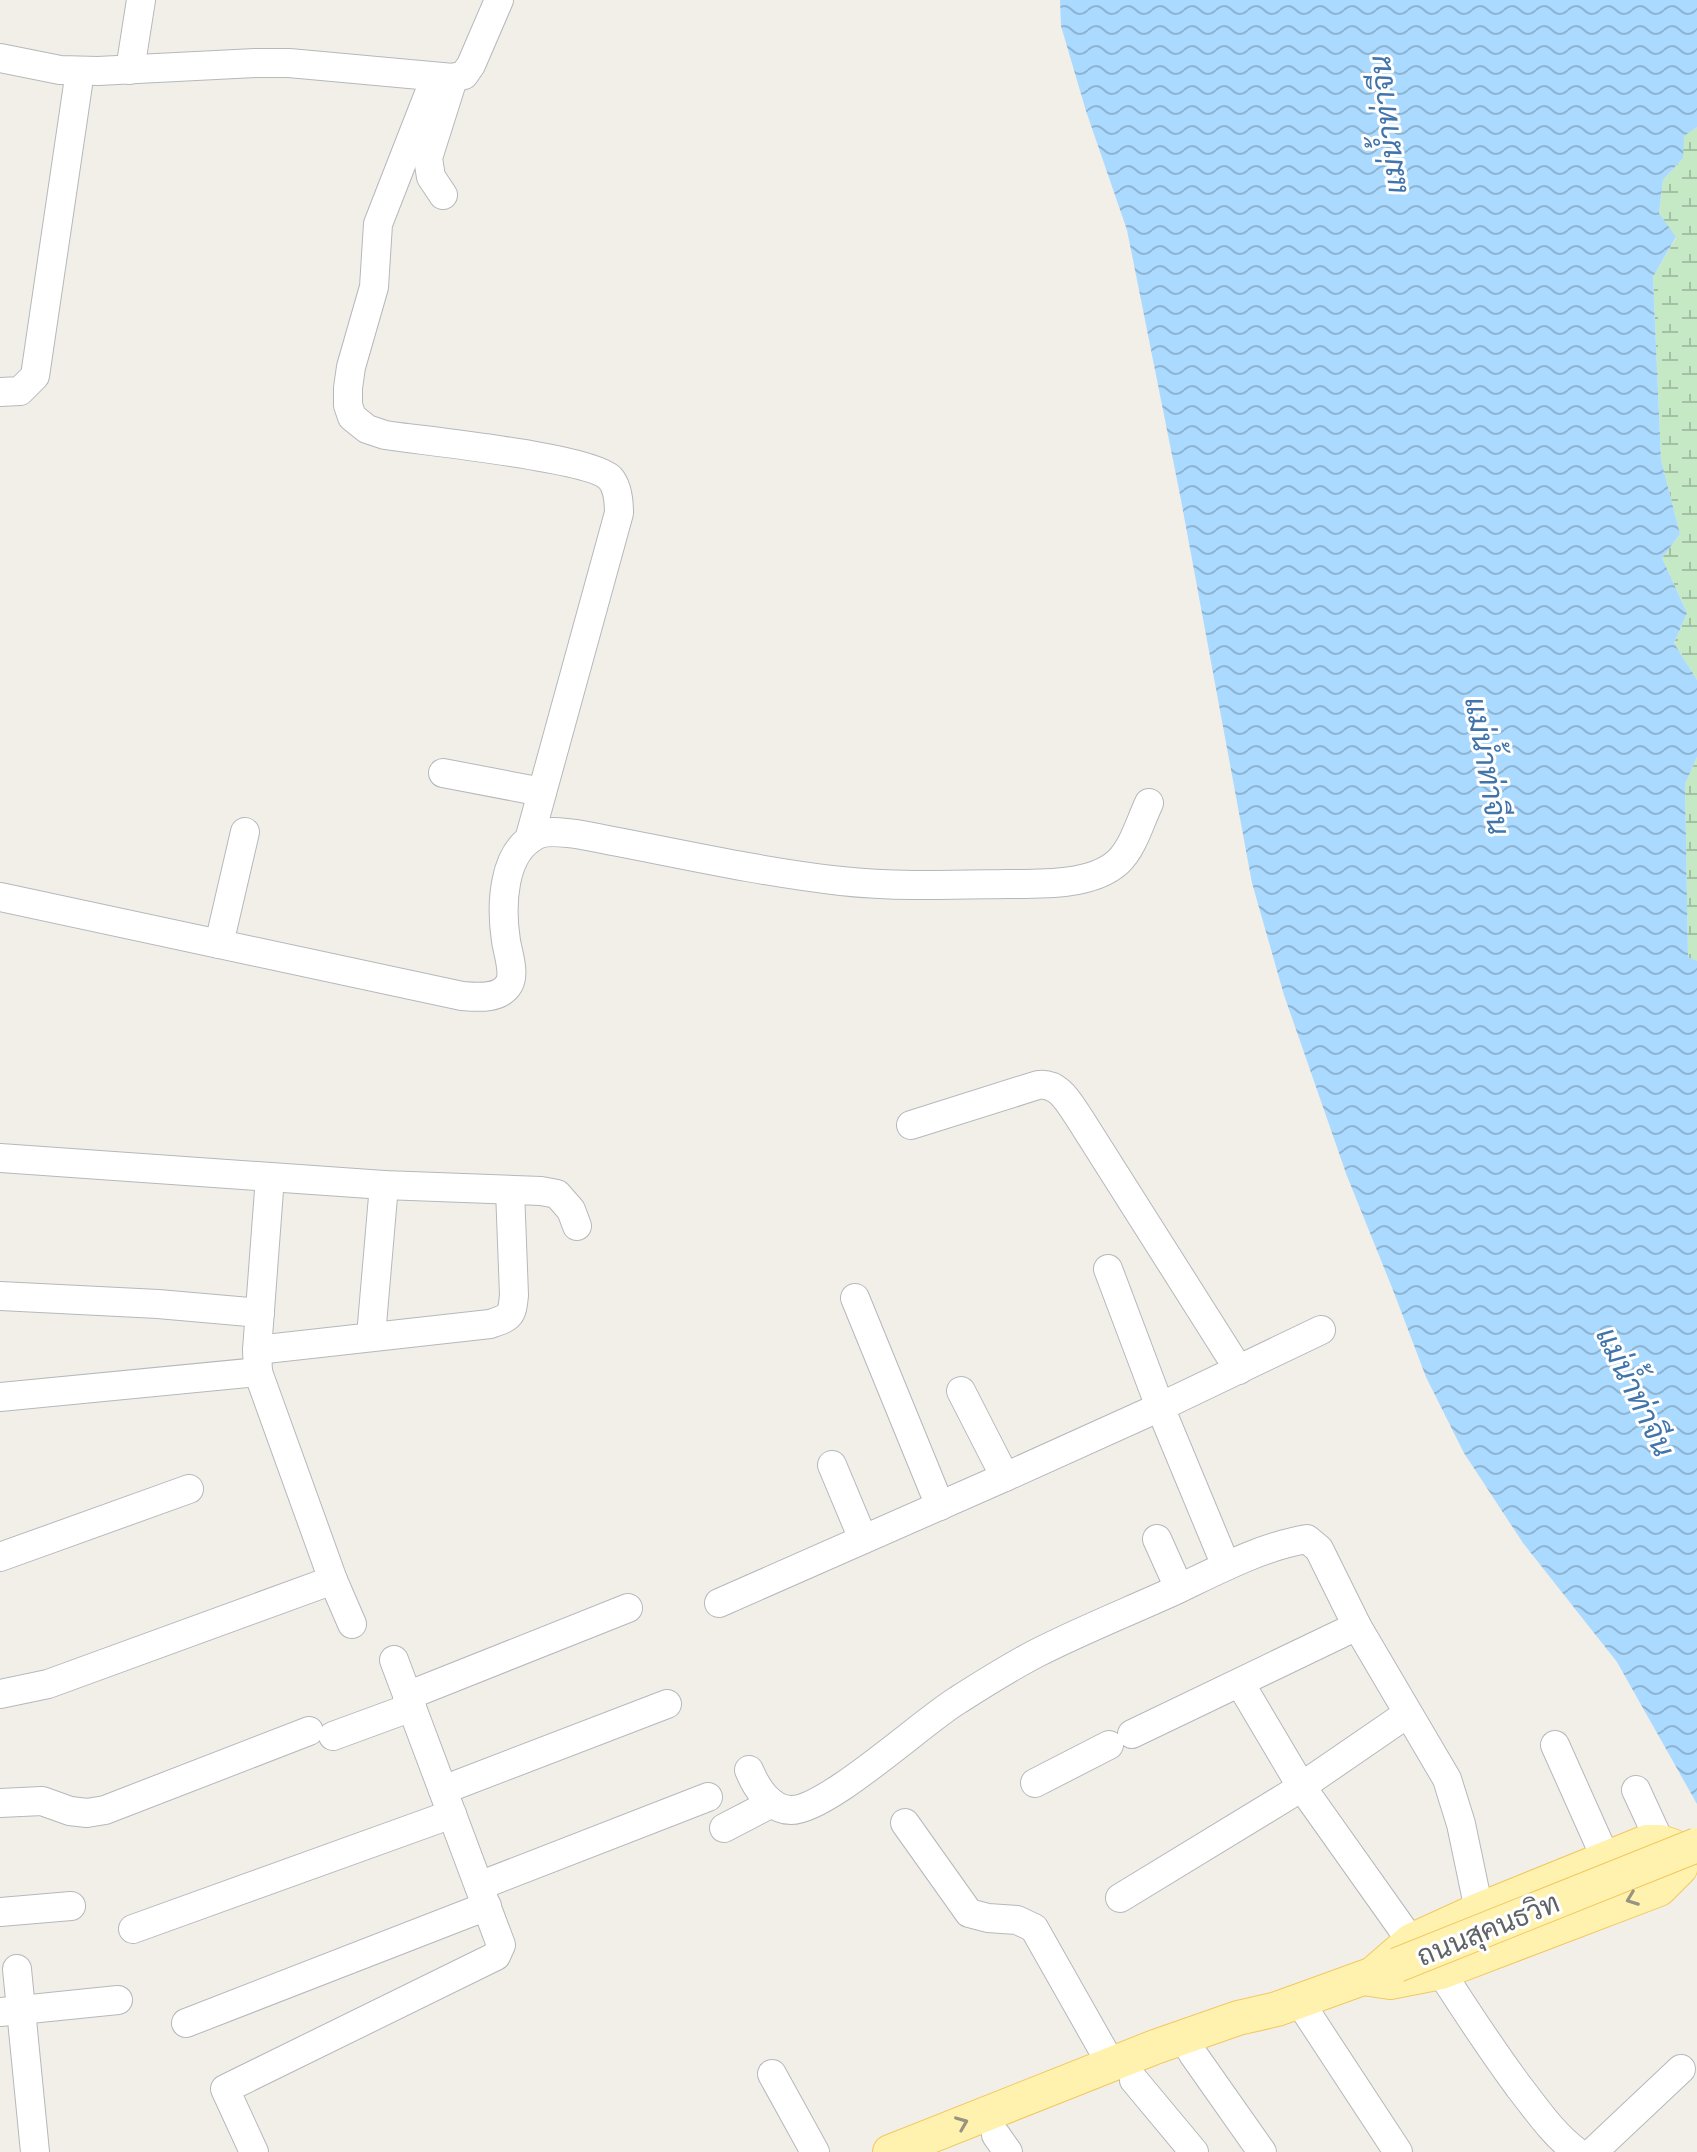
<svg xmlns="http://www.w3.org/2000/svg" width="1697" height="2152" font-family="'Sofia Sans Condensed',Sarabun,sans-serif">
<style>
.wetland{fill:url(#wetland-marsh)}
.water{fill:url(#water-waves)}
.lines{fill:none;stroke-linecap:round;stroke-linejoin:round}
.minor-casing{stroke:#b5b8bc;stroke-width:30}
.major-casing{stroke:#f2c960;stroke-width:36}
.minor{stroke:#fff;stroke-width:28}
.major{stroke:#fff2af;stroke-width:34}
.major-bridge-casing{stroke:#f2c960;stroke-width:36;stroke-linecap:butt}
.major-bridge{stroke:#fff2af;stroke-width:34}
.oneway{stroke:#979581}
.labels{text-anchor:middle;stroke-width:6;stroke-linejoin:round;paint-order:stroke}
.street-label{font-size:28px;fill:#5f6368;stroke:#fff}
.water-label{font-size:30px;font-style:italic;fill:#4174aa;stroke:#fff}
</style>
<defs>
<pattern id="wetland-marsh" width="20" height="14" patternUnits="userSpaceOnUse" patternTransform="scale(2)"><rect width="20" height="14" fill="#c5e8c5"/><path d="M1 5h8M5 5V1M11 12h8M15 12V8" fill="none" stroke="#a3c0a4"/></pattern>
<pattern id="water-waves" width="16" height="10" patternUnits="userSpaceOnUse" patternTransform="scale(2)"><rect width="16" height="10" fill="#aadaff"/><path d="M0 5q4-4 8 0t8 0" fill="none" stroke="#8eb4d2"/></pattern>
</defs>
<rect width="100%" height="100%" fill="#f1efe8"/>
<g class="wetland">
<path d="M 1697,127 L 1697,680 L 1674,643 L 1687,613 L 1662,558 L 1680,534 L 1661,460 L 1653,277 L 1676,238 L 1659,213 L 1663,180 L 1683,158 L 1683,136 Z"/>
<path d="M 1697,757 L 1697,961 L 1688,958 L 1685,784 Z"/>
</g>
<path class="water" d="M 1060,0 L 1697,0 L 1697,127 L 1684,136 L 1683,158 L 1663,180 L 1659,213 L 1676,237 L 1653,277 L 1661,460 L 1680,534 L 1662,558 L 1687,613 L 1674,643 L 1697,680 L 1697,757 L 1685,784 L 1688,957 L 1697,961 L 1697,1804 L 1617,1662 L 1523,1543 L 1464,1453 L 1426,1377 L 1393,1290 L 1347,1176 L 1284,995 L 1252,883 L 1181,500 L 1127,230 L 1086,111 L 1061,26 Z"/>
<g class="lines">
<g class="minor-casing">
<g id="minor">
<path d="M 0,58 L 60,70 L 98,71 L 255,63 L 289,63 L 453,78 L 464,75 L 471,65 L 499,0"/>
<path d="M 130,70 L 141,0"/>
<path d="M 435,78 L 378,224 L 374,287 L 351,367 L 348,388 L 348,405 L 352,417 L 367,429 L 385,435 C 424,441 589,457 610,478 C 618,487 619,502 619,513 L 529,840"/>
<path d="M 443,195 L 431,177 L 428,158 L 453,79"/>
<path d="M 0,392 L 20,391 L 35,376 L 80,71"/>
<path d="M 443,773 L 542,792"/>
<path d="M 0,897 L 462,996 C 476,997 500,1000 509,984 C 515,973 508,953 506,941 C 501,908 501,850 539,834 C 550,830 564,833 576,834 C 664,850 752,871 841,881 C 895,887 951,885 1006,884 C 1039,884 1092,886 1118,862 C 1133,848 1140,822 1149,803"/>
<path d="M 219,944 L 245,832"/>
<path d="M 911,1125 L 1038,1085 C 1059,1082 1069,1103 1080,1119 L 1239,1370"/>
<path d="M 0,1158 L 384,1185 L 541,1191 L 557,1194 L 571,1210 L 577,1226"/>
<path d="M 270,1177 L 257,1350 L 258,1372 L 333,1580 L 352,1624"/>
<path d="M 1108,1269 L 1160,1407 L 1321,1330"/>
<path d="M 0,1296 L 158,1304 L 260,1313"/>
<path d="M 855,1298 L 940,1506"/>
<path d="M 371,1336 L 384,1185"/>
<path d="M 257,1350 L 490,1324 C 510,1317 512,1317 514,1295 L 510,1190"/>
<path d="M 961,1391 L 1005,1477"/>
<path d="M 0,1397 L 258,1372"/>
<path d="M 832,1465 L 863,1539"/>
<path d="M 1157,1539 L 1179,1588"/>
<path d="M 0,1557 L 189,1489"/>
<path d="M 719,1603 L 1005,1477 L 1160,1407 L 1226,1566"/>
<path d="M 1240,1683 L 1301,1786 L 1411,1941"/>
<path d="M 0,1694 L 48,1684 L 333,1580"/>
<path d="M 407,1696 L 628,1608"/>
<path d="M 1132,1734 L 1357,1626"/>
<path d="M 333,1736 L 412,1707"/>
<path d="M 1555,1745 L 1606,1859"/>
<path d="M 749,1770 C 756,1787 770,1810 791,1810 C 826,1811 923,1721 958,1700 C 983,1684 1010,1667 1037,1653 C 1082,1630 1130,1611 1176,1590 C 1216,1571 1263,1546 1307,1539 L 1319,1549 L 1357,1626 L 1447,1779 L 1461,1824 L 1479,1910"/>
<path d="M 1035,1783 L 1109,1745"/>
<path d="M 443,1790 L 667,1704"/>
<path d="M 1636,1790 L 1660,1842"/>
<path d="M 0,1803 L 42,1801 L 70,1811 L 87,1813 L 105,1810 L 309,1731"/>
<path d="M 905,1823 L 969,1913 L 988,1918 L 1017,1920 L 1034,1928 L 1111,2064"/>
<path d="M 724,1828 L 772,1803"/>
<path d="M 479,1886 L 708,1797"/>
<path d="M 1120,1898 L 1289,1795 L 1407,1714"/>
<path d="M 0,1912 L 71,1906"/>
<path d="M 133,1929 L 452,1814"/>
<path d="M 17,1969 L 35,2152"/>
<path d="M 1441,1972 C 1466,2011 1491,2049 1519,2087 C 1537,2110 1553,2134 1577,2152"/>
<path d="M 1299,2001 L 1398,2152"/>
<path d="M 0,2012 L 118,2000"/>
<path d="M 186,2023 L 487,1906"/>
<path d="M 1183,2037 L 1193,2054 L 1262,2152"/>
<path d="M 772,2074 L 815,2152"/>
<path d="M 1134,2080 L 1194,2152"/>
<path d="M 996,2135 L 1008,2152"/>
<path d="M 254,2152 L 225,2089 L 496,1956 L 501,1945 L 394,1660"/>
<path d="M 1593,2152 L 1681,2069"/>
</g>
</g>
<g class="major-casing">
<g id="major">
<path d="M 1363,1978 L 1390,1982 L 1441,1972 L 1659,1889 L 1680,1868 L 1672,1846 L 1660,1842 L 1647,1842 L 1479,1910 L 1411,1941 L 1373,1974"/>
<path d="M 890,2152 L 1155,2047 L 1238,2018 L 1277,2009 L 1382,1971"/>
</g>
</g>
<use href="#minor" class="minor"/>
<use href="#major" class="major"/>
<g class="major-bridge-casing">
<path id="major-bridge" d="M 1397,1965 L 1697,1845"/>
</g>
<use href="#major-bridge" class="major-bridge"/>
</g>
<defs><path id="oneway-chevron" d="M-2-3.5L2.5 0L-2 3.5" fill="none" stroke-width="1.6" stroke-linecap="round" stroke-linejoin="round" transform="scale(2)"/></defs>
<g class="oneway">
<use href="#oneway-chevron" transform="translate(1632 1899) rotate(159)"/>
<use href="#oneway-chevron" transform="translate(962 2123) rotate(-22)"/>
</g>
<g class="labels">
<g class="street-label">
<text transform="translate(1488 1929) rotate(-22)" y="10">ถนนสุคนธวิท</text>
</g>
<g class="water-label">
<text transform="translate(1388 125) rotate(-97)" y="10">แม่น้ำท่าจีน</text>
<text transform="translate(1487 766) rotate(80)" y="10">แม่น้ำท่าจีน</text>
<text transform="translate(1635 1392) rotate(64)" y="10">แม่น้ำท่าจีน</text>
</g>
</g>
</svg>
